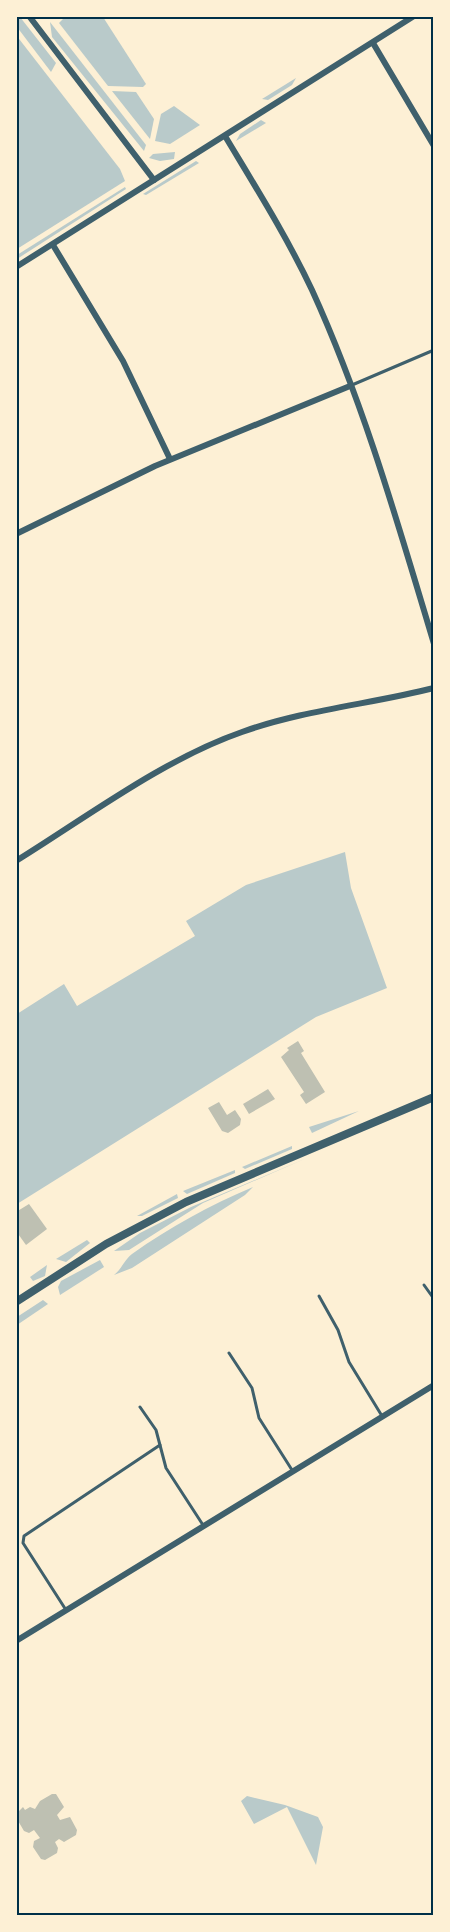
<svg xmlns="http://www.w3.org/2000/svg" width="450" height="1932" font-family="'IBM Plex Sans',sans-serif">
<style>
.green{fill:#b9caca}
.building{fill:#bec0b2}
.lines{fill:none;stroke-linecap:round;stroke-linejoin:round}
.service{stroke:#3f606c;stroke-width:3}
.minor{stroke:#3f606c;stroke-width:6}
.tertiary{stroke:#3f606c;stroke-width:8}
.neatline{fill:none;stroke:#003049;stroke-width:2}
</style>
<rect width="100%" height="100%" fill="#fdf0d5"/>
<g class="green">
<path d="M 17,16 L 20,17 L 56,63 L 51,72 L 17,27 Z"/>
<path d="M 65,17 L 103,17 L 146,84 L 143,87 L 108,86 L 59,23 Z"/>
<path d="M 50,22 L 146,145 L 144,151 L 52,37 Z"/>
<path d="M 16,35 L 120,169 L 125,181 L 17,249 Z"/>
<path d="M 296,78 L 292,85 L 268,100 L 262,99 Z"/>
<path d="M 112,91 L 136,92 L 154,119 L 150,139 Z"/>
<path d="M 174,106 L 200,125 L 170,144 L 155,141 L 161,114 Z"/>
<path d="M 261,120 L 266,123 L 236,141 L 240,134 Z"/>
<path d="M 175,152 L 174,159 L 160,161 L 149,158 L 153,154 Z"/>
<path d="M 196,161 L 199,163 L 146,195 L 143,194 Z"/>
<path d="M 125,187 L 126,189 L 17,259 L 17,255 Z"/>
<path d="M 345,852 L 351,888 L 387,988 L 316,1017 L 17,1204 L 17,1014 L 64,984 L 77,1006 L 195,936 L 186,921 L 246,885 Z"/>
<path d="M 359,1111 L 312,1133 L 309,1127 Z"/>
<path d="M 292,1146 L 292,1149 L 245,1169 L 242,1167 Z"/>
<path d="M 307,1158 L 203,1203 L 129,1250 L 114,1251 L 140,1233 L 191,1207 Z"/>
<path d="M 235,1170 L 235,1173 L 187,1194 L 183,1191 Z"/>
<path d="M 253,1187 L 245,1195 L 132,1268 L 114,1275 C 122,1269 124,1260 132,1254 C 170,1227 210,1205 253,1187 Z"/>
<path d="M 177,1194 L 178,1198 L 142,1216 L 137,1216 Z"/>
<path d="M 87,1240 L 90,1243 L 66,1262 L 56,1259 Z"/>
<path d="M 100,1260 L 104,1267 L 60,1295 L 58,1287 L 61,1281 Z"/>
<path d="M 47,1265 L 45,1276 L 33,1281 L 30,1277 Z"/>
<path d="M 43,1300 L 48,1304 L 17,1325 L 17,1317 Z"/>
<path d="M 247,1796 L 285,1805 L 318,1817 L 323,1827 L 316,1865 L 287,1807 L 254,1824 L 241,1801 Z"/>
</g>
<g class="building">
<path d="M 298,1041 L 304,1051 L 301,1053 L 325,1092 L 306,1104 L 300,1095 L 304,1092 L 281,1057 L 289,1050 L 287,1048 Z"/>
<path d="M 268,1089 L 275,1099 L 249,1114 L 243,1104 Z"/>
<path d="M 219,1102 L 227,1115 L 235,1110 L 241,1119 L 240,1125 L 228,1133 L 222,1131 L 208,1108 Z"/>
<path d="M 29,1204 L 47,1229 L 26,1245 L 16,1231 L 16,1212 Z"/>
<path d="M 52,1794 L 56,1794 L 64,1807 L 57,1815 L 60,1820 L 70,1817 L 77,1830 L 76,1835 L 64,1842 L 59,1839 L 55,1842 L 58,1848 L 57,1853 L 45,1860 L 41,1859 L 33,1847 L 34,1841 L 40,1838 L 34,1830 L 29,1833 L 24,1831 L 17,1819 L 17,1813 L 23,1807 L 25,1810 L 30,1807 L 35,1809 L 40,1801 Z"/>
</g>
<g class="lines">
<g class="service">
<path d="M 352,385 L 434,350"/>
<path d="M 424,1285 L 434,1299"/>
<path d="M 319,1296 L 338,1330 L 349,1362 L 382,1416"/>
<path d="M 229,1353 L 252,1388 L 259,1418 L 292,1470"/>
<path d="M 140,1407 L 156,1430 L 166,1468 L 203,1525"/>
<path d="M 66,1610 L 23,1543 L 24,1536 L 160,1445"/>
</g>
<g class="minor">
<path d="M 29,16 L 154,180"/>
<path d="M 373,43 L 434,146"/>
<path d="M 225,136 C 255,186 287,237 312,290 C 364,404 398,524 434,644"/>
<path d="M 53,245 L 123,361 L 170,459"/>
<path d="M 16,267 L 414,16"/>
<path d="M 16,534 L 155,466 L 350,386"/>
<path d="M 16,861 C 87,817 164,759 242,732 C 303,710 371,704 434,688"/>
<path d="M 16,1641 L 434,1385"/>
</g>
<path class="tertiary" d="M 16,1302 L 106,1244 L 186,1202 L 434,1097"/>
</g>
<rect width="450" height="1932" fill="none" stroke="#fdf0d5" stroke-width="36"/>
<rect x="18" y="18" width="414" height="1896" class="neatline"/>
</svg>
